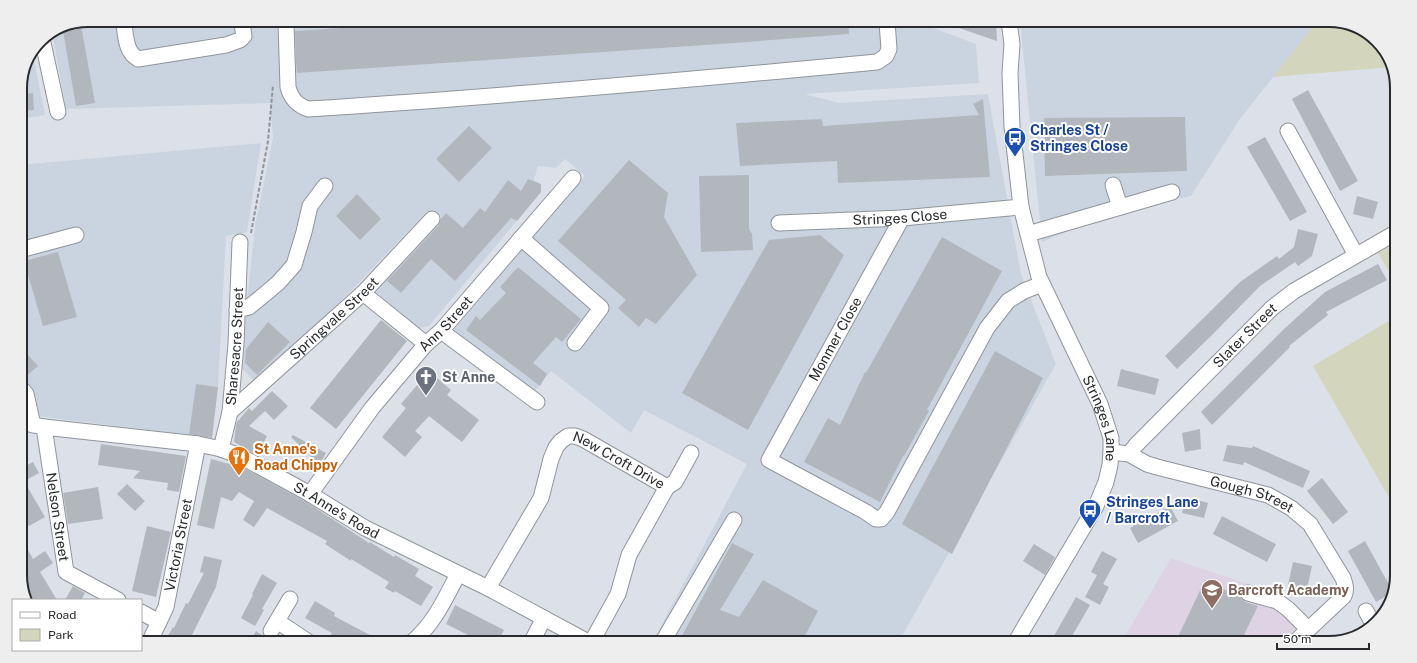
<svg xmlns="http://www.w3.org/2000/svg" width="1417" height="663" font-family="'Public Sans',sans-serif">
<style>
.built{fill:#cad4e0}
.education{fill:#ded2e5}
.green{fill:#d3d5bc}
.building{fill:#b2b7be}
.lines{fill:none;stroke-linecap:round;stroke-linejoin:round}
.minor-casing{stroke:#90949b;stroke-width:17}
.path{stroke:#909399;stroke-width:2;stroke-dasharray:4 2;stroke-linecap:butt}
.minor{stroke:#fff;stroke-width:15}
.labels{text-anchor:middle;stroke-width:4;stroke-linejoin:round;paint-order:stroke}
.transit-label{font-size:14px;font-weight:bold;fill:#164399;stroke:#fff;text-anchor:start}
.street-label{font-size:14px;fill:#282a2d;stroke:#fff}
.worship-label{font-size:14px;font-weight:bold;fill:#5b616d;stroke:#fff;text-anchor:start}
.food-label{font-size:14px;font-weight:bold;fill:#c56008;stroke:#fff;text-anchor:start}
.education-label{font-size:14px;font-weight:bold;fill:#785e54;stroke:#fff;text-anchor:start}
.rim{fill:none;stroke:#282a2d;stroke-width:2}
</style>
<rect width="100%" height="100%" fill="#dce1e9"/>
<g class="built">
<path d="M 1318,20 L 1240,119 L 1191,196 L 1112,212 L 1042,242 L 1020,21 Z"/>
<path d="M 919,22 L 920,23 L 976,44 L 979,83 L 805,94 L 839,103 L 988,94 L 1021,274 L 1056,364 L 898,643 L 652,643 L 747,464 L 644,410 L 631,433 L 551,371 L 533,393 L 452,332 L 585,176 L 565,159 L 556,168 L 538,166 L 534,180 L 541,184 L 541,192 L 429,326 L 419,328 L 377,293 L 375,289 L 386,280 L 439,221 L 427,211 L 350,292 L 256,382 L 240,367 L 255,226 L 273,138 L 270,103 L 66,109 L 52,32 L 62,25 Z"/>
<path d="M 33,55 L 45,115 L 20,119 L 20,84 Z"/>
<path d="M 261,143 L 247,232 L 226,236 L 218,387 L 196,384 L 189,435 L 44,417 L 20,412 L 20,165 Z"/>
</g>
<path class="education" d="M 1171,558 L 1271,592 L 1297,627 L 1282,643 L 1121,643 Z"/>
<g class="green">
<path d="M 1318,20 L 1329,20 L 1355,25 L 1385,50 L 1391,67 L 1273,77 Z"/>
<path d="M 1397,243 L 1397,285 L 1378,253 Z"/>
<path d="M 1397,316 L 1397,511 L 1313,366 Z"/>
</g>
<g class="building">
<path d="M 996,21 L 997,41 L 944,23 L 944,22 Z"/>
<path d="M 848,22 L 849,34 L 734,43 L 297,73 L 296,62 L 295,31 L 404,24 Z"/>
<path d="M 62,25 L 81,25 L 95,103 L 76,106 Z"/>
<path d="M 1308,90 L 1358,181 L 1340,191 L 1292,99 Z"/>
<path d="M 33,93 L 34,110 L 20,111 L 20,94 Z"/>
<path d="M 983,99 L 990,177 L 838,183 L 837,161 L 740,166 L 736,123 L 822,119 L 823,126 L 979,115 L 973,104 Z"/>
<path d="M 1185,117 L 1187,171 L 1045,176 L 1044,118 Z"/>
<path d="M 469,126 L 492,148 L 459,182 L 436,159 Z"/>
<path d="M 1265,137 L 1307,212 L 1290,221 L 1247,147 Z"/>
<path d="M 629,160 L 668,193 L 664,217 L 697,275 L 656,324 L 646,318 L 639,327 L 618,308 L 626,300 L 558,241 Z"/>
<path d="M 749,175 L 749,229 L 752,234 L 753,250 L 701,252 L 699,176 Z"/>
<path d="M 528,179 L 541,184 L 541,192 L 517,221 L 511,218 L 455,281 L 431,259 L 401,293 L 387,281 L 439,225 L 441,219 L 446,213 L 463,228 L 480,208 L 485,212 L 508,180 L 521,191 Z"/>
<path d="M 357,194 L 381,219 L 360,240 L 336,216 Z"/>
<path d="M 1357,196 L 1378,202 L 1373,219 L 1353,214 Z"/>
<path d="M 1298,229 L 1318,234 L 1312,256 L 1298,266 L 1295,262 L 1260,286 L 1212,335 L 1177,369 L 1165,356 L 1240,282 L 1277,256 L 1279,259 L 1294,247 Z"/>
<path d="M 820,235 L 844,255 L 748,430 L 682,393 L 769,240 Z"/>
<path d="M 942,237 L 1002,271 L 927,410 L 929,411 L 904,456 L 903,456 L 880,502 L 804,462 L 828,418 L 840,425 L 865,372 L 866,373 Z"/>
<path d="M 58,252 L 77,317 L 43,326 L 24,261 Z"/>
<path d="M 1378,264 L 1387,280 L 1326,312 L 1328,315 L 1289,346 L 1290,347 L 1212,425 L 1201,412 L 1284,329 L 1325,292 Z"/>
<path d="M 518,267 L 581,319 L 562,342 L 556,337 L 533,363 L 547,374 L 540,386 L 466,330 L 476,316 L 480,320 L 506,293 L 500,287 Z"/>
<path d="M 381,320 L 407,341 L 336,429 L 310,408 Z"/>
<path d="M 268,322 L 290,342 L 257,375 L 245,363 L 246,349 Z"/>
<path d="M 20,346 L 38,366 L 23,379 L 20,378 Z"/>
<path d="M 995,351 L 1043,378 L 952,554 L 902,524 Z"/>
<path d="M 1121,369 L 1159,379 L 1155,395 L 1117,386 Z"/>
<path d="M 429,371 L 451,390 L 447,395 L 479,420 L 462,442 L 429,416 L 415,431 L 422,437 L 405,457 L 382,437 L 406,408 L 401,404 Z"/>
<path d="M 196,384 L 218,387 L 212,438 L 189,434 Z"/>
<path d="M 272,391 L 288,406 L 274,420 L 265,411 L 249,426 L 267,436 L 257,455 L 234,442 L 236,425 L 237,422 L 249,408 L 252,411 Z"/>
<path d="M 1200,429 L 1201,449 L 1185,452 L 1182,433 Z"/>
<path d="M 293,435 L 326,453 L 319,465 L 291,437 Z"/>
<path d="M 101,444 L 186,456 L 179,492 L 167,490 L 168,483 L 133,478 L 140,471 L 98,465 Z"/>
<path d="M 1227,445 L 1252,448 L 1253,446 L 1310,471 L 1303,488 L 1244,462 L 1243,465 L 1223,461 Z"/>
<path d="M 211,459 L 244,468 L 308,503 L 369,543 L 370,542 L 394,557 L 395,555 L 419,569 L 415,576 L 433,587 L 421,606 L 395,591 L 394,593 L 385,588 L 389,582 L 351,559 L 351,561 L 325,544 L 327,541 L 267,508 L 254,527 L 243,520 L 254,501 L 239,492 L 232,501 L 221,497 L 214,529 L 197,525 Z"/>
<path d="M 33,462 L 39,473 L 24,481 L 45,517 L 29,526 L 20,512 L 20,469 Z"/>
<path d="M 1322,478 L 1348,512 L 1333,524 L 1307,491 Z"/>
<path d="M 127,484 L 145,501 L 135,511 L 117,494 Z"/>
<path d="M 98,487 L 103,519 L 68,524 L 63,493 Z"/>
<path d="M 1186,497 L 1208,503 L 1204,518 L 1182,513 Z"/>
<path d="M 1170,506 L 1178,521 L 1138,543 L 1130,528 Z"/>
<path d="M 1222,516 L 1276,544 L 1267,562 L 1213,534 Z"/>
<path d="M 147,526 L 171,532 L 156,597 L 132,591 Z"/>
<path d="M 1365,541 L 1393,592 L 1376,602 L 1348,551 Z"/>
<path d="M 732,543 L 754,554 L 720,610 L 739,617 L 763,580 L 818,611 L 801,643 L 678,643 Z"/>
<path d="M 1034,544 L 1055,557 L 1045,575 L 1023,561 Z"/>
<path d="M 28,550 L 33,559 L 45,551 L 53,563 L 40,572 L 57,600 L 34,600 L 20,577 L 20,555 Z"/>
<path d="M 1102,551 L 1117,559 L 1103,584 L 1109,587 L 1100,605 L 1085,597 L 1097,575 L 1091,572 Z"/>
<path d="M 204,556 L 222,560 L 216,587 L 188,643 L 164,643 L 173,627 L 174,628 L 186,603 L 188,604 L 204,573 L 200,572 Z"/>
<path d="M 1293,562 L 1312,566 L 1307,589 L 1288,585 Z"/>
<path d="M 262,574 L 277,583 L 262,609 L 264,610 L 255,626 L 241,618 L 253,595 L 252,594 Z"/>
<path d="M 1205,580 L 1240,597 L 1245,602 L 1258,606 L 1240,643 L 1175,643 Z"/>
<path d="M 73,586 L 85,593 L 81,600 L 65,600 Z"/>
<path d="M 1076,597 L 1090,605 L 1068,643 L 1050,643 Z"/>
<path d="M 315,601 L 335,613 L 334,616 L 385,643 L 343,643 L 330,636 L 332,633 L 305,618 Z"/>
<path d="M 455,605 L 504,630 L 497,643 L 472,643 L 474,638 L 446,624 Z"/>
<path d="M 256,631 L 266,638 L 276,643 L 249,643 Z"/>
</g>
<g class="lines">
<g class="minor-casing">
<g id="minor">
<path id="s1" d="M 1009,21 L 1012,44 L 1010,73 L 1012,127 L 1021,207 L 1039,277 L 1100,404 L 1111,438 L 1111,452 L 1110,465 L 1106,482 L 1096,506 L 1015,643"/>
<path d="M 286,24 L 288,87 C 291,99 297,105 308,109 C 498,97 688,80 877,62 L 886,56 L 889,49 L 887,22"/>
<path d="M 124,25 C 126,38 126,52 138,59 L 226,45 L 240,40 L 244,36 L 242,24"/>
<path d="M 42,38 L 58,112"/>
<path d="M 1288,131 L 1356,255"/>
<path d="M 1113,185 L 1120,207"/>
<path d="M 902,218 L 769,460 L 866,512 L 876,519 L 881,519 L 887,512 L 987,328 L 1008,301 L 1024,291 L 1042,284"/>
<path id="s2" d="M 779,223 L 902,218 L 1021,207"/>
<path d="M 1028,234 L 1172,192"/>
<path d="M 521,238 L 601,308 L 575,343"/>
<path d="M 20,250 L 76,235"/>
<path d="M 363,293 L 426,344"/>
<path d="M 237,310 L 249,307 L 265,294 L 278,283 L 294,265 L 304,232 L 310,206 L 325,186"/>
<path d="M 441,331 L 537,402"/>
<path d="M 20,387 L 26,394 L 33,425"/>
<path id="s3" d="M 230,412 L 363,293 L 432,219"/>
<path id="s4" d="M 20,422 L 44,427 L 198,444 L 221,449 L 242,457 L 310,494 L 365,528 L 488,588 L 590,643"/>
<path id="s5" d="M 44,427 L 66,572 L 118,600"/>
<path id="s6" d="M 221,449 L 230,412 L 236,344 L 240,242"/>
<path id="s7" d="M 1111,452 L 1129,454 L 1136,445 L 1272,308 L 1294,291 L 1397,232"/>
<path id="s8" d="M 1129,454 L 1147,464 L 1157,467 L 1268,495 L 1291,508 L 1310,524 L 1343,578 C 1345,584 1347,589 1344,596 L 1294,643"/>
<path d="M 667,487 L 675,482 L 691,453"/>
<path id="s9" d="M 310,494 L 372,408 L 426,344 L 441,331 L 573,178"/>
<path id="s10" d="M 488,588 L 541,498 L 551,459 L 556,447 L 561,441 L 568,436 L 575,436 L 583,439 L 667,487 L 629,555 L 618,594 L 591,643"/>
<path d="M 1248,593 L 1277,601 L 1288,609 L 1308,629"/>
<path d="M 1366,611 L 1373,624"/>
<path d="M 141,612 L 159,622"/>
<path d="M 277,621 L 310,643"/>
<path d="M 271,631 L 290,599"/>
<path id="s11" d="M 149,643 L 166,607 L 198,444"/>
<path d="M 411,643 C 434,624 445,599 458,574"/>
<path d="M 531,643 L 544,618"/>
<path d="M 662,643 L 734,520"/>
</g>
</g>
<path class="path" d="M 251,233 L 268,141 L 273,85"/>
<use href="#minor" class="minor"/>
</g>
<defs>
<g id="bus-pin" transform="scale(1.15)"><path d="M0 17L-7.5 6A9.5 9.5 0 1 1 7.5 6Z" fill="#1a4fb4" stroke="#fff"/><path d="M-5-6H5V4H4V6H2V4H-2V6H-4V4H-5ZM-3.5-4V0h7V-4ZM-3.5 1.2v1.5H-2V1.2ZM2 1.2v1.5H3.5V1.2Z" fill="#fff"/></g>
<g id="church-pin" transform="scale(1.15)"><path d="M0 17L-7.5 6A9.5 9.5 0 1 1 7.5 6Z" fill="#6b7280" stroke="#fff"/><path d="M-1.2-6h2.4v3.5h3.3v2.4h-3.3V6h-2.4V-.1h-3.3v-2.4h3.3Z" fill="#fff"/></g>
<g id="restaurant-pin" transform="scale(1.15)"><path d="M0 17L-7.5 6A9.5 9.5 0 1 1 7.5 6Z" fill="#e8710a" stroke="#fff"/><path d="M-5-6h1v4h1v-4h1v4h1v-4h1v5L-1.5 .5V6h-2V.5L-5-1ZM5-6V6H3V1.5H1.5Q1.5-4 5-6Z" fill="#fff"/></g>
<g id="school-pin" transform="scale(1.15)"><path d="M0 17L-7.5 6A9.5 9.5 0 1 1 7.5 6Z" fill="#8d6e63" stroke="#fff"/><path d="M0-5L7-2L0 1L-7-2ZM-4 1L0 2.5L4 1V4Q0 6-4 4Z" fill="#fff"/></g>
</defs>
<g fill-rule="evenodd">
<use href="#bus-pin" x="1015" y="138"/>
<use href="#church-pin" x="426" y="377"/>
<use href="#restaurant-pin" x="239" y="457"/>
<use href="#bus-pin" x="1090" y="510"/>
<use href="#school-pin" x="1212" y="590"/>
</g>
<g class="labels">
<g class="transit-label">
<text x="1030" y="135">Charles St /<tspan x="1030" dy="16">Stringes Close</tspan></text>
<text x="1106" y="507">Stringes Lane<tspan x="1106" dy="16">/ Barcroft</tspan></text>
</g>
<g class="street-label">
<text dy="5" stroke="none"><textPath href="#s2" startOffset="121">Stringes Close</textPath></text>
<text dy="5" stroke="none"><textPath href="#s3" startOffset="140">Springvale Street</textPath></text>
<text dy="5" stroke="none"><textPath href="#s9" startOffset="218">Ann Street</textPath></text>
<text dy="5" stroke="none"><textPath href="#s7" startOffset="184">Slater Street</textPath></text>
<text transform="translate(835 339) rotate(-61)" y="5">Monmer Close</text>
<text dy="5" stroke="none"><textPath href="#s6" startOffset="104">Sharesacre Street</textPath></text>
<text dy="5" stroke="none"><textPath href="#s1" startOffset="414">Stringes Lane</textPath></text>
<text dy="5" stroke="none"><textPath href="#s10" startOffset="231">New Croft Drive</textPath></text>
<text dy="5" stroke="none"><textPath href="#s8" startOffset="130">Gough Street</textPath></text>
<text dy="5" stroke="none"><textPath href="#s4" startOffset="334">St Anne's Road</textPath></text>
<text dy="5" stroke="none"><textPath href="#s5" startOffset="91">Nelson Street</textPath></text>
<text dy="5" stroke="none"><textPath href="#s11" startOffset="103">Victoria Street</textPath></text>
</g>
<g class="worship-label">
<text x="442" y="382">St Anne</text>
</g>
<g class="food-label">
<text x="254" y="454">St Anne's<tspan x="254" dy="16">Road Chippy</tspan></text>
</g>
<g class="education-label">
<text x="1228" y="595">Barcroft Academy</text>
</g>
</g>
<path d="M0 0H1417V663H0ZM88 27H1329A61 61 0 0 1 1390 88V575A61 61 0 0 1 1329 636H88A61 61 0 0 1 27 575V88A61 61 0 0 1 88 27Z" fill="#eee" fill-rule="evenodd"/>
<path class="rim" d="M88 27H1329A61 61 0 0 1 1390 88V575A61 61 0 0 1 1329 636H88A61 61 0 0 1 27 575V88A61 61 0 0 1 88 27Z"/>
<rect x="12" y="599" width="130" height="52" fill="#ffffff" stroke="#a9aaab"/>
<rect x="20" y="612" width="20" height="6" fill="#ffffff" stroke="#a9aaab"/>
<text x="48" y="619" font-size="12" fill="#282a2d">Road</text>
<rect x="20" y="629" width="20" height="12" fill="#d3d5bc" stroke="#a9aaab"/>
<text x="48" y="639" font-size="12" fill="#282a2d">Park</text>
<path d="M1277 643v6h92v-6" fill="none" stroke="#282a2d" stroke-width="2"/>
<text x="1283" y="643" font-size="12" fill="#282a2d" stroke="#ffffff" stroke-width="3" paint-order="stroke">50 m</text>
</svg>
